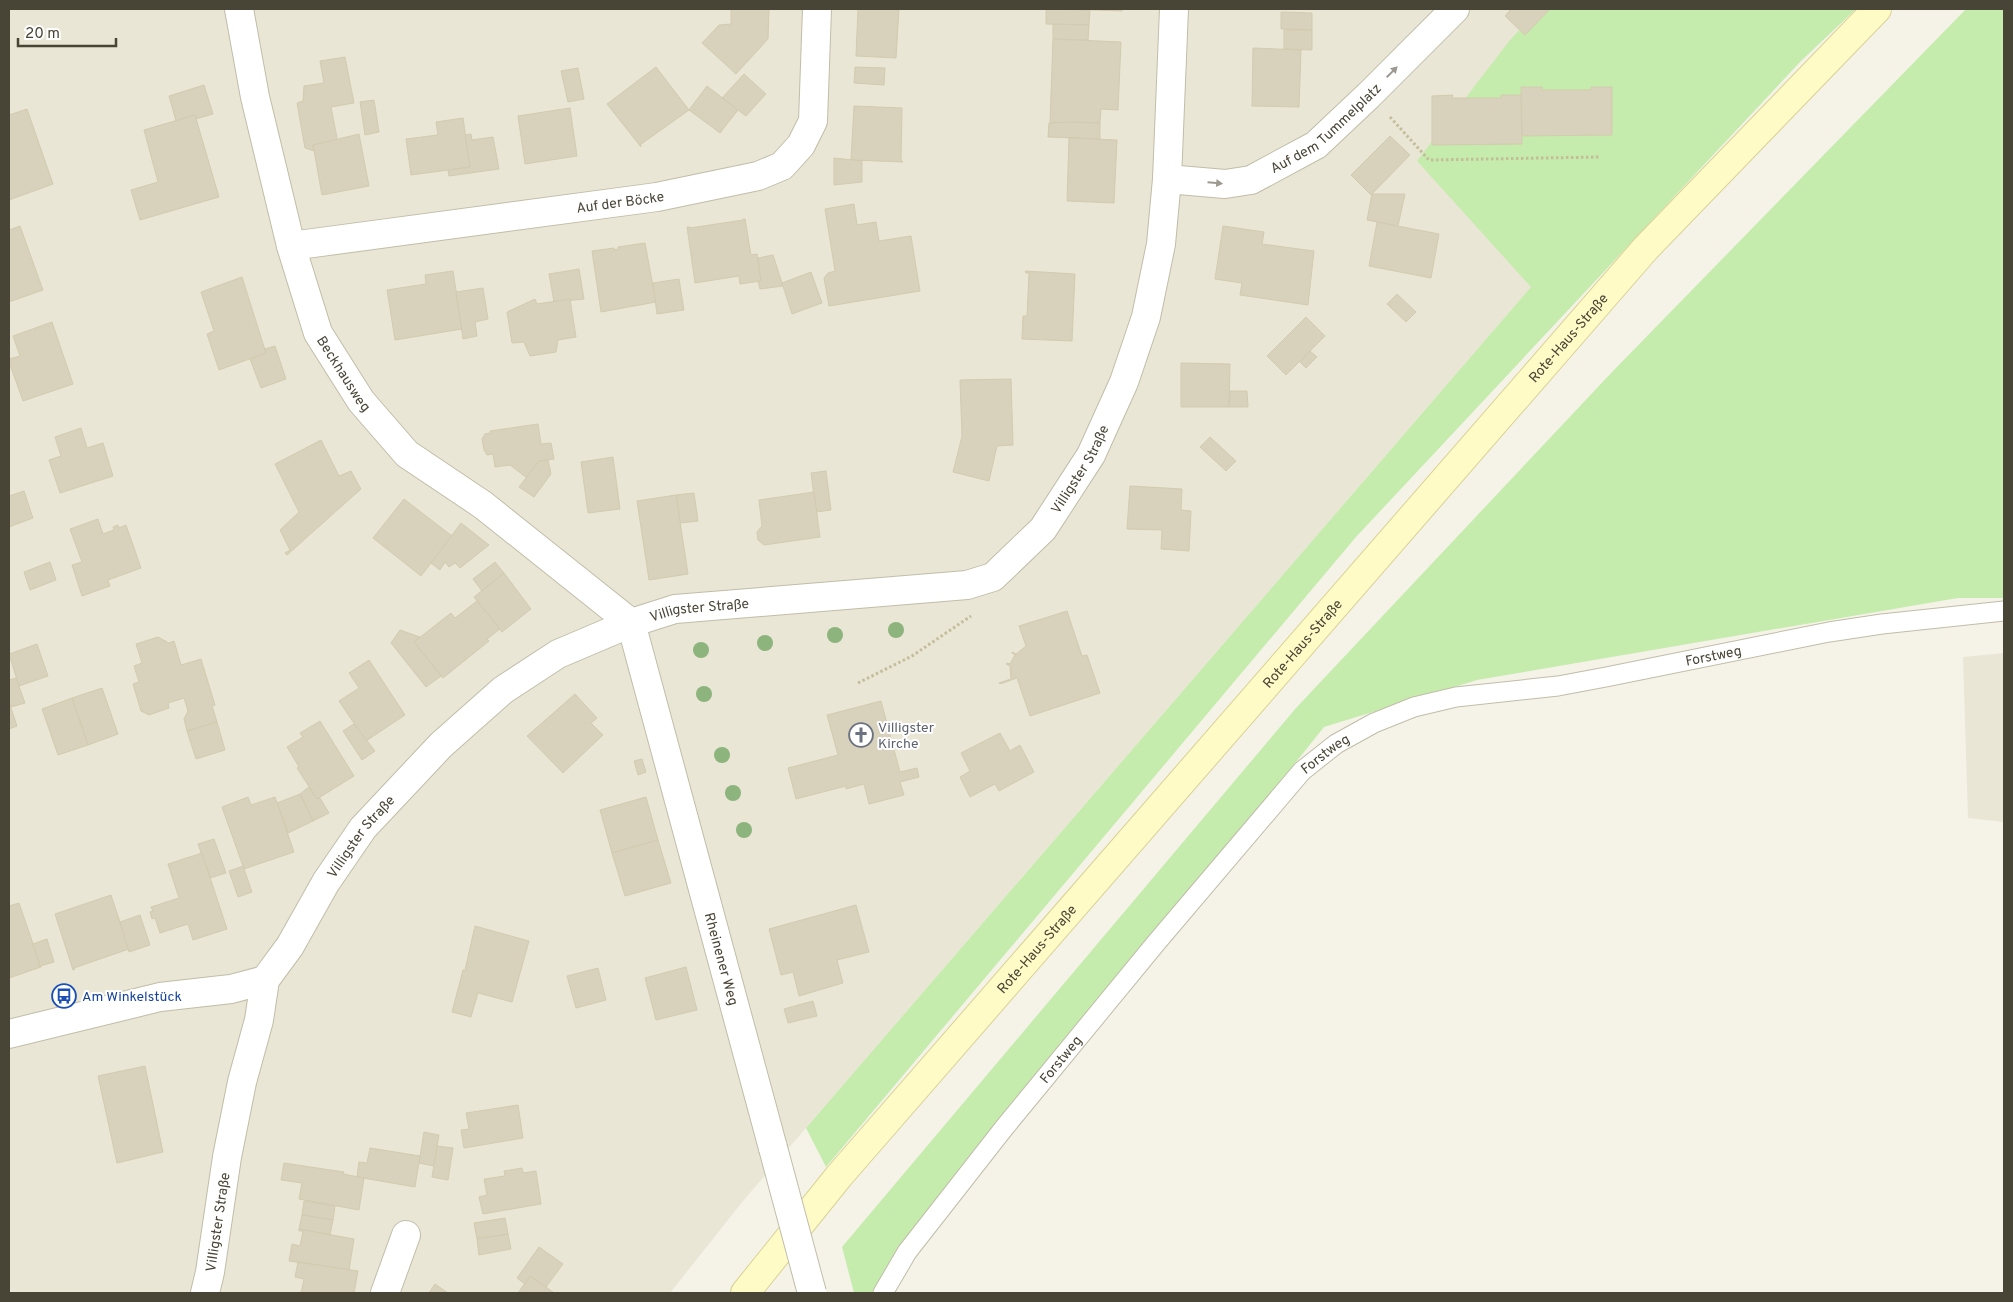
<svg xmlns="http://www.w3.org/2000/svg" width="2013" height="1302" font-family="Overpass,sans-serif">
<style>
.residential{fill:#e9e6d5}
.green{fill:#c5ecad}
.building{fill:#d8d1bc;stroke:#d3cbae}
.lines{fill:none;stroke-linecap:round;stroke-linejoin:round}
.lane-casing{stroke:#c1bda9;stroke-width:21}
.street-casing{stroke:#c1bda9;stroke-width:30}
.secondary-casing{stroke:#d9d294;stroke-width:30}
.path{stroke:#c4bd99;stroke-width:3;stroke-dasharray:2.5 2.5;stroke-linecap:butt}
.lane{stroke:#fff;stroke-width:19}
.street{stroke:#fff;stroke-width:28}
.secondary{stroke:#fffbc7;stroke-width:28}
.street-bridge-casing{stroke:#c1bda9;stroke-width:30;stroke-linecap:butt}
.street-bridge{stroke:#fff;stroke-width:28}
.tree{fill:#8cb47c}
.oneway{fill:#9b9990}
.labels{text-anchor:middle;stroke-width:4;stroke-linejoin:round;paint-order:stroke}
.street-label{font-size:14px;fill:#494536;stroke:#fff}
.worship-label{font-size:14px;fill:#5b616d;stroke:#fff;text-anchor:start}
.transit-label{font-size:14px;fill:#164399;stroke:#fff;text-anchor:start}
</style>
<rect width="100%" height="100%" fill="#f5f3e8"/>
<g class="residential">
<path d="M 9,9 L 1796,9 L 1531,287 L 743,1201 L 670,1293 L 9,1293 Z"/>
<path d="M 2004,653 L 2004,822 L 1968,818 L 1963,657 Z"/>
</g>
<g class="green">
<path d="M 1539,9 L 1856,9 L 1801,61 L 1356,537 L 826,1167 L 806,1128 L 1531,287 L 1417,161 L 1510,40 Z"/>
<path d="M 1966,9 L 2004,9 L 2004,598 L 1958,598 L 1477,680 L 1324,727 L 872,1293 L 854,1293 L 842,1247 L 1296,708 L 1613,371 Z"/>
</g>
<g class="building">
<path d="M 731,9 L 769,9 L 768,39 L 736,74 L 702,43 L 719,25 L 731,24 Z"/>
<path d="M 858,9 L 899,9 L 896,58 L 856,56 Z"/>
<path d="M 1046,9 L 1090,10 L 1089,25 L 1046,24 Z"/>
<path d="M 1068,9 L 1122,9 L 1122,11 Z"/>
<path d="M 1511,9 L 1550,9 L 1525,35 L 1505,16 Z"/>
<path d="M 1281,12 L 1312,13 L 1312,30 L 1281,29 Z"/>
<path d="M 1053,24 L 1089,25 L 1088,40 L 1053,39 Z"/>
<path d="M 1284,30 L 1312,30 L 1312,50 L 1284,49 Z"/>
<path d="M 1053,39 L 1121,42 L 1118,110 L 1101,109 L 1100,123 L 1050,123 Z"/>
<path d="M 1253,48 L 1301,50 L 1299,107 L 1252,106 Z"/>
<path d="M 345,57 L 354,103 L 331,107 L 337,138 L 335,141 L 313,145 L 314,151 L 305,148 L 297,103 L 303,101 L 304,86 L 324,83 L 320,61 Z"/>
<path d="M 656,67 L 689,110 L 640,145 L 641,147 L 607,104 Z"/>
<path d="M 855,67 L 885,68 L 884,85 L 854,83 Z"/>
<path d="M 578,68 L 584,99 L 568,102 L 561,71 Z"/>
<path d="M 744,74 L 766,94 L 746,116 L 722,98 Z"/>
<path d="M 204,85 L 213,114 L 196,119 L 195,115 L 176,121 L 169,96 Z"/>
<path d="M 707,86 L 738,110 L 720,133 L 689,110 Z"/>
<path d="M 1521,87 L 1542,87 L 1542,90 L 1591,90 L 1591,87 L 1612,87 L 1612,135 L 1522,136 Z"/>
<path d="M 1453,95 L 1452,98 L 1501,98 L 1501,95 L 1521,95 L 1522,144 L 1432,145 L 1432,96 Z"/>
<path d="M 374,100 L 379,132 L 365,135 L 360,102 Z"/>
<path d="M 854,106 L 902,108 L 901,160 L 903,162 L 851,160 Z"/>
<path d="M 570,108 L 577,156 L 525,164 L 518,116 Z"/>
<path d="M 27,109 L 53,184 L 9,200 L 9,115 Z"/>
<path d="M 195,115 L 219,197 L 140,220 L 131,190 L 158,182 L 144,130 Z"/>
<path d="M 463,118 L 470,167 L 411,175 L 406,139 L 438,135 L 436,122 Z"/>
<path d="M 1071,122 L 1100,123 L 1100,139 L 1048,137 L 1049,123 Z"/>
<path d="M 359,134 L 369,186 L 322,195 L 313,145 Z"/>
<path d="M 471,134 L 472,140 L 493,137 L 499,169 L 449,176 L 448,170 L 470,167 L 465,135 Z"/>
<path d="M 1390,136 L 1410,155 L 1371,195 L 1351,175 Z"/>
<path d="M 1069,138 L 1117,140 L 1114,203 L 1067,201 Z"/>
<path d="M 834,158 L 862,161 L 862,182 L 834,185 Z"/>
<path d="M 1405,194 L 1398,226 L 1367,220 L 1372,194 Z"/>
<path d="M 854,204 L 857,225 L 876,222 L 879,241 L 911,236 L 920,291 L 829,306 L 824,278 L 828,273 L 835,271 L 825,209 Z"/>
<path d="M 743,219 L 745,219 L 751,255 L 757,254 L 761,281 L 740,284 L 739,276 L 695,283 L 687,227 L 690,227 L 690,228 L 743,220 Z"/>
<path d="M 1377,222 L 1439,234 L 1431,278 L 1369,266 Z"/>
<path d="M 20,226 L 43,290 L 9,302 L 9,230 Z"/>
<path d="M 1223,226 L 1264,232 L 1262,244 L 1314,251 L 1308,305 L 1240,295 L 1242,283 L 1215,279 Z"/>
<path d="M 645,243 L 656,302 L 601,312 L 592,251 L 614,248 L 614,250 L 618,249 L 618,247 Z"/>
<path d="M 773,255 L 783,286 L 760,289 L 758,281 L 761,281 L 758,258 Z"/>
<path d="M 579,269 L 584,299 L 554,302 L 549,274 Z"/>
<path d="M 453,271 L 462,329 L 395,340 L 387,290 L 426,284 L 425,275 Z"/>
<path d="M 1025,271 L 1075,274 L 1072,341 L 1022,339 L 1023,316 L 1027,316 L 1029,273 L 1026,273 Z"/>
<path d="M 811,272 L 822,303 L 792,314 L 782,283 Z"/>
<path d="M 242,277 L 266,353 L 219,370 L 207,334 L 214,331 L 201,292 Z"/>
<path d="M 679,279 L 684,310 L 657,314 L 653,283 Z"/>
<path d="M 483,288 L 488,319 L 475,322 L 477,336 L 463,339 L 456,292 Z"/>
<path d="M 1397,294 L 1416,312 L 1406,322 L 1387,304 Z"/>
<path d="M 535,299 L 537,304 L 570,299 L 576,337 L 558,340 L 556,352 L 530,356 L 524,342 L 512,343 L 507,312 Z"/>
<path d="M 1306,317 L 1325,336 L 1286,375 L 1267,356 Z"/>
<path d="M 52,322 L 73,384 L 23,401 L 9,362 L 9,359 L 20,356 L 13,336 Z"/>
<path d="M 275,346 L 286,379 L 261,388 L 250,359 L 266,353 L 265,349 Z"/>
<path d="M 1310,351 L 1317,357 L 1306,368 L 1300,362 Z"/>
<path d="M 1181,363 L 1230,364 L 1229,407 L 1181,407 Z"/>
<path d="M 1011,379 L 1013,445 L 997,446 L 989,481 L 953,472 L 962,436 L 960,380 Z"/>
<path d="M 1230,391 L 1247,391 L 1248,407 L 1229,407 Z"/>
<path d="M 538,424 L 541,444 L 551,443 L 554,459 L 539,461 L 527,478 L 510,465 L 495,467 L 493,454 L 487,455 L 484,450 L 482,439 L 485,434 L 490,433 L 490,431 Z"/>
<path d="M 81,428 L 87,448 L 103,443 L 113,476 L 60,493 L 49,460 L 61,456 L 55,437 Z"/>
<path d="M 1210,437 L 1236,461 L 1226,471 L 1200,447 Z"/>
<path d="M 321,440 L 339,476 L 351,471 L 361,489 L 287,555 L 285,553 L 290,550 L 280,530 L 299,512 L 275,464 Z"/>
<path d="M 613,457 L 620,509 L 588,513 L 581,462 Z"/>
<path d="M 548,460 L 551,474 L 534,497 L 519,487 L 539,461 Z"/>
<path d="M 826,471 L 831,510 L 816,512 L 811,473 Z"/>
<path d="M 1130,486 L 1182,489 L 1181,510 L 1191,511 L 1189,551 L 1161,549 L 1162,530 L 1127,529 Z"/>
<path d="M 24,491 L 33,518 L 9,527 L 9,496 Z"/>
<path d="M 814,492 L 820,537 L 764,545 L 758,540 L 757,532 L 762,526 L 759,500 Z"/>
<path d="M 694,493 L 698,521 L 680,523 L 676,495 Z"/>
<path d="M 676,495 L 688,574 L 649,580 L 637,501 Z"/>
<path d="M 404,499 L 452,536 L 421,576 L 373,538 Z"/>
<path d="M 98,519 L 103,534 L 114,530 L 113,527 L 118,525 L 119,528 L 126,525 L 141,568 L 108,580 L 110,586 L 82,596 L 72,565 L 82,562 L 70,529 Z"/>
<path d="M 461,523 L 489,545 L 460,568 L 455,563 L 449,567 L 445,562 L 440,570 L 431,563 Z"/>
<path d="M 50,562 L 56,580 L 30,590 L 24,572 Z"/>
<path d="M 495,562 L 504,573 L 482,591 L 473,579 Z"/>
<path d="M 504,573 L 531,609 L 502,632 L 474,597 Z"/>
<path d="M 477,601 L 500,629 L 487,639 L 489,641 L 443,678 L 414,642 L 451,613 L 455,618 Z"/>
<path d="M 1067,611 L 1082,656 L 1087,655 L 1100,693 L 1030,716 L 1017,678 L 1000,684 L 999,683 L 1011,679 L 1010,666 L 1006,664 L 1007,663 L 1010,664 L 1015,655 L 1012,653 L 1012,652 L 1016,654 L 1026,646 L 1019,626 Z"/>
<path d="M 400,630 L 420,637 L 414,642 L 441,676 L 426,687 L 391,643 Z"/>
<path d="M 158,637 L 169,643 L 174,641 L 181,665 L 201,659 L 215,705 L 212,706 L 217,722 L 187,731 L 184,719 L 188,711 L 184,698 L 168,703 L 169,708 L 149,715 L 141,711 L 133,684 L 139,682 L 134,666 L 142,663 L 136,644 Z"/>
<path d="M 37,644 L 48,676 L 19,686 L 9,654 Z"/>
<path d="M 369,660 L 405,715 L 366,741 L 339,701 L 359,688 L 349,673 Z"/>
<path d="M 16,678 L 25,703 L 11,707 L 9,702 L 9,680 Z"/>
<path d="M 102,688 L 118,734 L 88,745 L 72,698 Z"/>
<path d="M 575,694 L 597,718 L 591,723 L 603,735 L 563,773 L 527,736 Z"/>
<path d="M 72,698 L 88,745 L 58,755 L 42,709 Z"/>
<path d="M 881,701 L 900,772 L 917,768 L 919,777 L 900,782 L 904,795 L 869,804 L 864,784 L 846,789 L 846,786 L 796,799 L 788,768 L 838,755 L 827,715 Z"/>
<path d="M 9,702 L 17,726 L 9,729 Z"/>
<path d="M 320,721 L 354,776 L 317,799 L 297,768 L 299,767 L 287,747 L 303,737 L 300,733 Z"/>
<path d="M 217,722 L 225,750 L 196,759 L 187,731 Z"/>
<path d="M 354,724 L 375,751 L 362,760 L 343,731 Z"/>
<path d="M 1000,733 L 1010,751 L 1020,745 L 1034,772 L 999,791 L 995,784 L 970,797 L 960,777 L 970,771 L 961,753 Z"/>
<path d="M 642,759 L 646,772 L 638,775 L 634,761 Z"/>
<path d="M 309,787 L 317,799 L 320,798 L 329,813 L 313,821 L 300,794 Z"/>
<path d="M 300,794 L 313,821 L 288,833 L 277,803 Z"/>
<path d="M 248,797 L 251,805 L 275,797 L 294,852 L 244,869 L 222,807 Z"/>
<path d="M 646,797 L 658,840 L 612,853 L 600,810 Z"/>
<path d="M 214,839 L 226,873 L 210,878 L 198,844 Z"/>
<path d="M 658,840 L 671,883 L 625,896 L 612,853 Z"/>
<path d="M 202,853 L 227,929 L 193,940 L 188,924 L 160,933 L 155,918 L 152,919 L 150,912 L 153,911 L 151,907 L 179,898 L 168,864 Z"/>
<path d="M 243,866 L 252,892 L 238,897 L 229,871 Z"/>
<path d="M 111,895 L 129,949 L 74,968 L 75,969 L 73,970 L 55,914 Z"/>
<path d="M 19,903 L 41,967 L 9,978 L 9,906 Z"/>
<path d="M 856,905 L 869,952 L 837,960 L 843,983 L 799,996 L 793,972 L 781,975 L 769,929 Z"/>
<path d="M 140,915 L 150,945 L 129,952 L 120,922 Z"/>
<path d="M 475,926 L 529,941 L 512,1002 L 478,993 L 471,1017 L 452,1012 L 463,970 L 465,970 Z"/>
<path d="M 47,939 L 54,962 L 40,966 L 33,944 Z"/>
<path d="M 686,967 L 697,1010 L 656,1020 L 645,978 Z"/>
<path d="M 598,968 L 606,1000 L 576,1008 L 567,976 Z"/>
<path d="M 813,1001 L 817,1016 L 788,1023 L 784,1009 Z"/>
<path d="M 145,1066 L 163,1152 L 117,1163 L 98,1076 Z"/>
<path d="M 518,1105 L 523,1138 L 464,1148 L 461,1130 L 469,1129 L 466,1113 Z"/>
<path d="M 424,1132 L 439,1135 L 434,1166 L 419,1163 Z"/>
<path d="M 437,1146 L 453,1148 L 448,1180 L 432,1177 Z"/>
<path d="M 370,1148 L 420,1156 L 415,1187 L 357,1177 L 359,1162 L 367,1163 Z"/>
<path d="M 284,1163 L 344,1172 L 343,1174 L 364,1178 L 359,1210 L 299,1199 L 302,1183 L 281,1180 Z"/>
<path d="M 522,1168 L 523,1173 L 536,1171 L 541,1204 L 483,1214 L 479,1197 L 487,1195 L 484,1179 L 505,1176 L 504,1171 Z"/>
<path d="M 304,1201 L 335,1206 L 333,1220 L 302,1215 Z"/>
<path d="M 302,1215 L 333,1220 L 330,1235 L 299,1229 Z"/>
<path d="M 505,1218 L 508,1234 L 477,1239 L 474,1223 Z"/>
<path d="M 299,1229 L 354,1239 L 349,1270 L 289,1261 L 292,1244 L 300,1246 L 303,1231 L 299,1231 Z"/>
<path d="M 508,1234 L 511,1249 L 479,1255 L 477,1239 Z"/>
<path d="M 539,1247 L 563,1264 L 546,1287 L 530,1276 L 525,1284 L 517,1278 Z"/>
<path d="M 298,1262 L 358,1271 L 354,1293 L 301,1293 L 304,1279 L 295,1277 Z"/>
<path d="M 530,1276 L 546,1287 L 554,1293 L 518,1293 Z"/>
<path d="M 435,1284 L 448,1293 L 429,1293 Z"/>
</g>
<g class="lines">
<g class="lane-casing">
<g id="lane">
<path id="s1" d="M 883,1293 L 907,1252 L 1004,1128 L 1156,943 L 1302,771 L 1336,744 L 1374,723 L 1414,707 L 1456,697 L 1558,686 L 1606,677 L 1829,632 L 1882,624 L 2004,611"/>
</g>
</g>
<g class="street-casing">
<g id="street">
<path id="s2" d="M 239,9 L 255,97 L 291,246 L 318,333 L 361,401 L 407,454 L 483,505 L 631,623"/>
<path id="s3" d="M 1167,179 L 1225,184 L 1251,180 L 1316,145 L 1369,95 L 1455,9"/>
<path id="s4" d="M 291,246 L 657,197 L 758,176 L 782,166 L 801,145 L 813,121 L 817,9"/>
<path id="s5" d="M 631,623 L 773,1148"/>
<path d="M 9,1034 L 160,997 L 231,989 L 265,980"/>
<path id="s6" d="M 205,1293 L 210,1272 L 227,1157 L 242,1082 L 259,1020 L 265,980 L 290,946 L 326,882 L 363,828 L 441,745 L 503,690 L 558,654 L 631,623 L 675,609 L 967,585 L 993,577 L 1043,529 L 1091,455 L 1124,382 L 1146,317 L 1161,244 L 1167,179 L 1174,9"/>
<path d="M 385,1293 L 406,1235"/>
</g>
</g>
<g class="secondary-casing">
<g id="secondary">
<path id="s7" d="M 745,1293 L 839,1176 L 1646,248 L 1877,9"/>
</g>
</g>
<g class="path">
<path d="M 1390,117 L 1429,160 L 1600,157"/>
<path d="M 858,683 L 912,656 L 971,616"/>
</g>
<use href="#lane" class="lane"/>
<use href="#street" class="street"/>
<use href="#secondary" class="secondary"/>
<g class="street-bridge-casing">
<path id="street-bridge" d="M 773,1148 L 812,1293"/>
</g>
<use href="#street-bridge" class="street-bridge"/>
</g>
<g class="tree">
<circle cx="896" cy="630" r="8"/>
<circle cx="835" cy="635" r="8"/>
<circle cx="765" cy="643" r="8"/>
<circle cx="701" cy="650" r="8"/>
<circle cx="704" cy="694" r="8"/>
<circle cx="722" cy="755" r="8"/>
<circle cx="733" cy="793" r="8"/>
<circle cx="744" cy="830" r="8"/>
</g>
<defs><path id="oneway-solid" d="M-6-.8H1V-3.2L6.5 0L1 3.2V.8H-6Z" transform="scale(1.25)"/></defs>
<g class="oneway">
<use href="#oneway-solid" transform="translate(1392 72) rotate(-45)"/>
<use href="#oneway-solid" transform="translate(1215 183) rotate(5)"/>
</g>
<defs>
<g id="church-ring" transform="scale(1.25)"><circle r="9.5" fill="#fff" stroke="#6b7280" stroke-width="1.5"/><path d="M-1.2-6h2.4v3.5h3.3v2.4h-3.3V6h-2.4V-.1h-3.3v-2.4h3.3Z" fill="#6b7280"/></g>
<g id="bus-ring" transform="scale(1.25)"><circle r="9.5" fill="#fff" stroke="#1a4fb4" stroke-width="1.5"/><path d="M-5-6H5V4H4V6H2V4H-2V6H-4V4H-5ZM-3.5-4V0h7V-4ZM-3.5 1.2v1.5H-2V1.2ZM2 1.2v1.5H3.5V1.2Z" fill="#1a4fb4"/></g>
</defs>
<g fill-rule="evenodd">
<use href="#church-ring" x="861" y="735"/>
<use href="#bus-ring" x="64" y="996"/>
</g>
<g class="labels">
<g class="street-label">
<text dy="5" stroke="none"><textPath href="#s3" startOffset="176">Auf dem Tummelplatz</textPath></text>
<text dy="5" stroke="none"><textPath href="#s4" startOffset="332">Auf der Böcke</textPath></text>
<text dy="5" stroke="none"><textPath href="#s7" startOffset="1261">Rote-Haus-Straße</textPath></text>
<text dy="5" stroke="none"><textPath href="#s2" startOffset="382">Beckhausweg</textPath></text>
<text dy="5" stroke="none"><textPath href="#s6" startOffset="1348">Villigster Straße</textPath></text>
<text dy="5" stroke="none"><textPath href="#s6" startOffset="912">Villigster Straße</textPath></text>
<text dy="5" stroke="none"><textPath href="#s7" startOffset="856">Rote-Haus-Straße</textPath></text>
<text dy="5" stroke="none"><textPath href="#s1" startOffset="1104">Forstweg</textPath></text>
<text dy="5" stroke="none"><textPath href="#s1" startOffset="699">Forstweg</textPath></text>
<text dy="5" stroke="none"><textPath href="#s6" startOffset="492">Villigster Straße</textPath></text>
<text dy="5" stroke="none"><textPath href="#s7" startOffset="451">Rote-Haus-Straße</textPath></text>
<text dy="5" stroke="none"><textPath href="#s5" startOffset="348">Rheinener Weg</textPath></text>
<text dy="5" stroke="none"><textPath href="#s1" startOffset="294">Forstweg</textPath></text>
<text dy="5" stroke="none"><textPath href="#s6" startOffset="72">Villigster Straße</textPath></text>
</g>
<g class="worship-label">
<text x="878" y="732">Villigster<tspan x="878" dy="16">Kirche</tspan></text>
</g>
<g class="transit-label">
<text x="82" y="1001">Am Winkelstück</text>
</g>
</g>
<rect width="2013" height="1302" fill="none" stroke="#494536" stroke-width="20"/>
<path d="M18 38v8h98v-8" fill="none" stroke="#494536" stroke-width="2.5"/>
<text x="25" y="38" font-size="15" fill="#494536" stroke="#ffffff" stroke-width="4" paint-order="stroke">20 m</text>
</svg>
